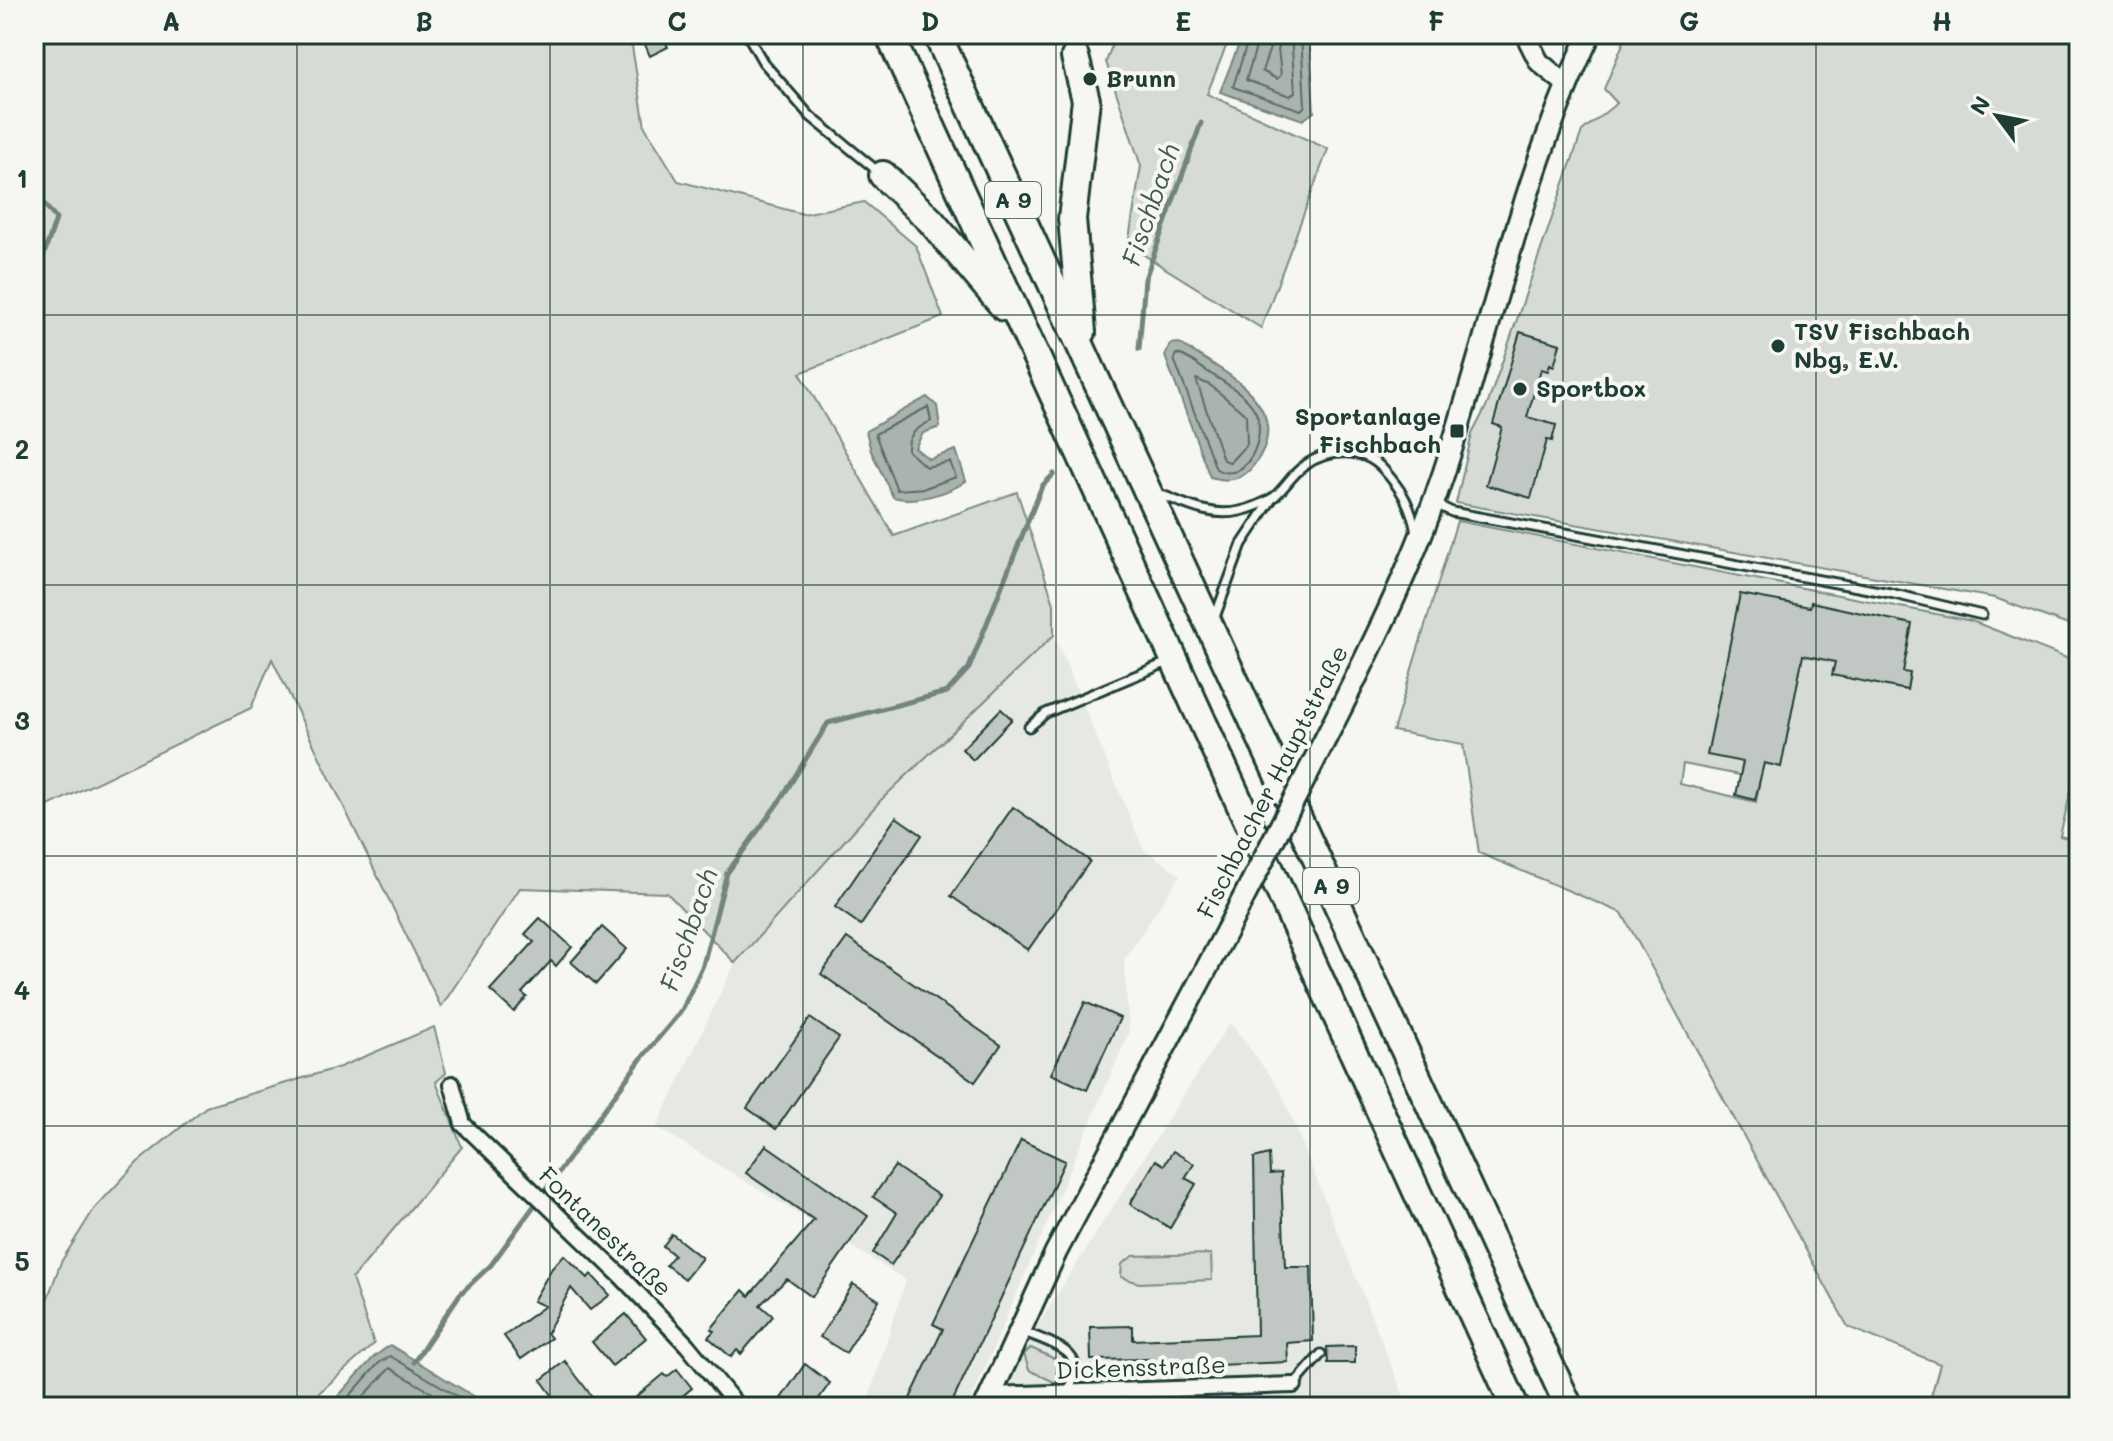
<svg xmlns="http://www.w3.org/2000/svg" width="2113" height="1441" font-family="Mali,sans-serif">
<style>
.built{fill:#e6e8e4}
.green{fill:#d6dbd6;stroke:#7a8c85;stroke-width:2;fill-rule:evenodd}
.water{fill:#aab3ae;stroke:#72847d;stroke-width:2}
.lines{fill:none;stroke-linecap:round;stroke-linejoin:round}
.shore{stroke:#576c65;stroke-width:2}
.stream{stroke:#72847d;stroke-width:5}
.building{fill:#c1c8c3;stroke:#1f3d34;stroke-width:2}
.service-casing{stroke:#1f3d34;stroke-width:13}
.minor-casing{stroke:#1f3d34;stroke-width:20}
.tertiary-casing{stroke:#1f3d34;stroke-width:24}
.secondary-casing{stroke:#1f3d34;stroke-width:26}
.motorway-casing{stroke:#1f3d34;stroke-width:32}
.service{stroke:#f6f6f2;stroke-width:7}
.minor{stroke:#f6f6f2;stroke-width:14}
.tertiary{stroke:#f6f6f2;stroke-width:18}
.secondary{stroke:#f6f6f2;stroke-width:20}
.motorway{stroke:#f6f6f2;stroke-width:26}
.secondary-bridge-casing{stroke:#1f3d34;stroke-width:26;stroke-linecap:butt}
.secondary-bridge{stroke:#f6f6f2;stroke-width:20}
.grid{fill:none;stroke:#1f3d34;stroke-width:2;stroke-opacity:0.55}
.poi-dot{fill:#1f3d34;stroke:#f6f6f2;stroke-width:3}
.labels{text-anchor:middle;stroke-width:8;stroke-linejoin:round;paint-order:stroke}
.shield{fill:#f6f6f2;stroke:#60746d;stroke-width:2}
.shield-label{font-size:22px;font-weight:bold;fill:#1f3d34}
.poi-label{font-size:24px;font-weight:bold;fill:#1f3d34;stroke:#f6f6f2;text-anchor:start}
.street-label{font-size:24px;fill:#1f3d34;stroke:#f6f6f2}
.water-label{font-size:26px;font-style:italic;fill:#425a52;stroke:#f6f6f2}
.neatline{fill:none;stroke:#1f3d34;stroke-width:3}
.grid-label{font-size:26px;text-anchor:middle;font-weight:bold;fill:#1f3d34}
</style>
<rect width="100%" height="100%" fill="#f6f6f2"/>
<filter id="ink" filterUnits="userSpaceOnUse"><feTurbulence type="fractalNoise" baseFrequency=".0125" numOctaves="2"/><feDisplacementMap in="SourceGraphic" scale="16" xChannelSelector="R" yChannelSelector="G"/><feConvolveMatrix kernelMatrix="1 2 1 2 8 2 1 2 1" color-interpolation-filters="sRGB"/></filter>
<g filter="url(#ink)">
<g class="built">
<path d="M 1054,635 L 1143,849 L 1180,875 L 1124,960 L 1129,1032 L 968,1407 L 866,1407 L 906,1280 L 657,1127 L 735,963 L 881,800 Z"/>
<path d="M 1230,1022 L 1280,1089 L 1408,1407 L 1001,1407 L 1019,1355 Z"/>
</g>
<g class="green">
<path d="M 34,34 L 630,34 L 645,127 L 678,181 L 803,214 L 864,202 L 916,246 L 943,317 L 800,373 L 894,536 L 1017,492 L 1054,604 L 1054,635 L 881,800 L 735,963 L 667,893 L 520,888 L 441,1007 L 272,659 L 251,708 L 34,813 Z"/>
<path d="M 1116,34 L 1231,34 L 1207,94 L 1328,149 L 1261,328 L 1128,245 L 1141,166 L 1106,62 Z"/>
<path d="M 1627,34 L 2079,34 L 2079,629 L 1995,598 L 1456,503 L 1472,434 L 1488,403 L 1582,131 L 1617,103 L 1604,89 Z"/>
<path d="M 1457,521 L 1972,621 L 2079,663 L 2079,757 L 2060,836 L 2079,841 L 2079,1407 L 1928,1407 L 1940,1364 L 1848,1327 L 1622,913 L 1479,853 L 1463,744 L 1393,731 ZM 1683,764 L 1760,779 L 1756,802 L 1680,784 Z"/>
<path d="M 434,1027 L 446,1073 L 436,1082 L 462,1147 L 352,1279 L 374,1344 L 303,1407 L 34,1407 L 34,1336 L 61,1262 L 94,1209 L 138,1162 L 206,1107 L 340,1067 Z"/>
<path d="M 1211,1254 L 1212,1280 L 1139,1283 L 1121,1277 L 1122,1264 L 1133,1256 Z"/>
<path d="M 1031,1348 L 1066,1364 L 1068,1374 L 1065,1381 L 1054,1382 L 1029,1370 L 1024,1354 Z"/>
</g>
<g class="water">
<path d="M 1243,34 L 1309,34 L 1314,112 L 1303,120 L 1220,92 Z"/>
<path d="M 1179,343 C 1221,370 1299,406 1254,465 C 1242,481 1227,482 1210,477 L 1165,356 L 1170,344 Z"/>
<path d="M 927,397 L 937,406 L 940,427 L 923,433 L 915,448 L 929,459 L 956,450 L 966,481 C 948,494 914,503 893,497 L 871,451 L 866,431 Z"/>
<path d="M 390,1345 L 488,1405 L 328,1407 L 374,1357 Z"/>
</g>
<g class="lines">
<g class="shore">
<path d="M 1250,34 L 1233,87 L 1301,110 L 1305,106 L 1301,34"/>
<path d="M 1260,34 L 1246,80 L 1290,96 L 1295,92 L 1291,34"/>
<path d="M 1277,40 L 1281,75 L 1277,79 L 1262,71 L 1272,42 Z"/>
<path d="M 1176,354 C 1187,355 1198,366 1208,372 C 1224,382 1248,395 1256,413 C 1267,437 1246,486 1216,469 L 1174,359 Z"/>
<path d="M 1196,379 L 1210,385 L 1246,415 L 1247,444 L 1230,462 L 1223,460 Z"/>
<path d="M 928,407 L 931,421 C 918,428 907,433 908,451 L 926,467 L 950,462 L 956,477 L 925,488 L 897,490 L 875,434 Z"/>
<path d="M 340,1407 L 379,1363 L 390,1356 L 476,1407"/>
<path d="M 354,1407 L 390,1368 L 456,1407"/>
</g>
<g class="stream">
<path d="M 34,191 L 56,219 L 34,284"/>
<path d="M 1139,349 L 1145,279 L 1201,123"/>
<path d="M 414,1362 L 460,1294 L 491,1265 L 641,1059 L 682,1010 L 703,965 L 727,873 L 781,799 L 828,723 L 947,692 L 969,668 L 1042,486 L 1054,474"/>
</g>
</g>
<g class="building">
<path d="M 640,34 L 662,34 L 668,47 L 650,56 Z"/>
<path d="M 1520,332 L 1560,344 L 1554,366 L 1550,364 L 1548,371 L 1541,369 L 1527,417 L 1556,425 L 1552,441 L 1547,440 L 1531,498 L 1486,485 L 1502,427 L 1493,424 Z"/>
<path d="M 1740,594 L 1810,607 L 1811,602 L 1912,624 L 1903,672 L 1910,673 L 1907,690 L 1832,675 L 1835,662 L 1803,655 L 1781,767 L 1764,763 L 1755,800 L 1736,795 L 1743,762 L 1707,755 Z"/>
<path d="M 1001,709 L 1012,719 L 973,760 L 962,749 Z"/>
<path d="M 1013,807 L 1090,861 L 1028,950 L 951,896 Z"/>
<path d="M 896,817 L 922,835 L 861,925 L 835,907 Z"/>
<path d="M 540,918 L 572,947 L 556,966 L 551,961 L 522,993 L 527,997 L 514,1012 L 490,990 L 534,942 L 525,934 Z"/>
<path d="M 602,927 L 627,949 L 596,984 L 571,962 Z"/>
<path d="M 847,938 L 1001,1045 L 975,1082 L 821,974 Z"/>
<path d="M 1085,1002 L 1120,1018 L 1087,1090 L 1051,1074 Z"/>
<path d="M 810,1018 L 839,1038 L 776,1129 L 747,1108 Z"/>
<path d="M 1021,1140 L 1065,1161 L 950,1407 L 906,1407 L 943,1329 L 933,1324 Z"/>
<path d="M 766,1145 L 868,1216 L 812,1297 L 787,1279 L 760,1305 L 773,1316 L 741,1354 L 737,1350 L 731,1357 L 708,1337 L 714,1331 L 711,1329 L 743,1290 L 749,1296 L 814,1220 L 746,1173 Z"/>
<path d="M 1173,1151 L 1194,1164 L 1185,1178 L 1196,1184 L 1170,1228 L 1130,1204 L 1156,1160 L 1164,1165 Z"/>
<path d="M 1269,1154 L 1270,1174 L 1281,1173 L 1285,1267 L 1311,1267 L 1313,1341 L 1287,1343 L 1288,1362 L 1150,1368 L 1149,1359 L 1091,1360 L 1090,1327 L 1133,1326 L 1133,1340 L 1257,1335 L 1254,1158 Z"/>
<path d="M 895,1166 L 939,1196 L 891,1265 L 873,1253 L 897,1213 L 873,1197 Z"/>
<path d="M 672,1234 L 702,1258 L 685,1279 L 666,1265 L 674,1255 L 663,1246 Z"/>
<path d="M 564,1255 L 588,1278 L 591,1274 L 610,1295 L 590,1310 L 571,1288 L 547,1333 L 551,1338 L 521,1359 L 504,1336 L 545,1306 L 533,1301 L 552,1268 Z"/>
<path d="M 853,1284 L 879,1300 L 846,1353 L 820,1337 Z"/>
<path d="M 626,1314 L 646,1338 L 612,1366 L 592,1342 Z"/>
<path d="M 1355,1346 L 1355,1363 L 1328,1363 L 1327,1347 Z"/>
<path d="M 565,1361 L 600,1407 L 561,1407 L 541,1380 Z"/>
<path d="M 805,1364 L 830,1383 L 813,1407 L 775,1407 Z"/>
<path d="M 677,1369 L 692,1388 L 669,1407 L 624,1407 L 664,1374 L 667,1377 Z"/>
</g>
<g class="lines">
<g class="service-casing">
<g id="service">
<path d="M 747,34 L 763,62 L 810,116 L 880,173"/>
<path d="M 1065,34 L 1072,51"/>
<path d="M 1157,493 C 1184,503 1210,518 1240,511 C 1250,509 1265,503 1274,497 C 1285,488 1292,474 1304,466 C 1327,449 1363,447 1383,469 C 1402,490 1411,505 1416,533"/>
<path d="M 1436,504 L 1452,512 L 1890,593 L 1982,615"/>
<path d="M 1215,617 L 1242,544 L 1272,499"/>
<path d="M 1029,727 L 1046,713 L 1168,662"/>
<path d="M 1024,1332 C 1053,1344 1092,1353 1068,1390"/>
<path d="M 1294,1385 L 1321,1354"/>
</g>
</g>
<g class="minor-casing">
<g id="minor">
<path d="M 452,1084 L 463,1124 L 621,1276 L 687,1345 L 738,1407"/>
<path d="M 990,1395 L 1294,1385"/>
</g>
</g>
<g class="tertiary-casing">
<path id="tertiary" d="M 1525,34 L 1539,62 L 1566,84"/>
</g>
<g class="secondary-casing">
<g id="secondary">
<path d="M 1334,722 C 1375,640 1415,560 1444,472 C 1492,326 1523,174 1590,34"/>
<path d="M 985,1407 L 1056,1252 L 1227,930"/>
</g>
</g>
<g class="motorway-casing">
<g id="motorway">
<path d="M 889,34 L 1515,1407"/>
<path d="M 937,34 L 1569,1407"/>
<path d="M 1075,57 L 1086,100 L 1072,219 L 1082,332"/>
<path d="M 883,175 L 931,221 L 1004,307"/>
</g>
</g>
<use href="#service" class="service"/>
<use href="#minor" class="minor"/>
<use href="#tertiary" class="tertiary"/>
<use href="#secondary" class="secondary"/>
<use href="#motorway" class="motorway"/>
<g class="secondary-bridge-casing">
<path id="secondary-bridge" d="M 1227,930 L 1334,722"/>
</g>
<use href="#secondary-bridge" class="secondary-bridge"/>
</g>
</g>
<path class="grid" d="M 297,34 L 297,1407M 550,34 L 550,1407M 803,34 L 803,1407M 1056,34 L 1056,1407M 1310,34 L 1310,1407M 1563,34 L 1563,1407M 1816,34 L 1816,1407M 34,315 L 2079,315M 34,585 L 2079,585M 34,856 L 2079,856M 34,1126 L 2079,1126"/>
<g class="poi-dot">
<circle cx="1090" cy="79" r="8"/>
<circle cx="1778" cy="346" r="8"/>
<circle cx="1520" cy="389" r="8"/>
<rect x="1449" y="423" width="16" height="16" rx="4"/>
</g>
<g class="labels">
<g class="shield">
<rect x="985" y="182" width="56" height="36" rx="6"/>
<rect x="1303" y="868" width="56" height="36" rx="6"/>
</g>
<g class="shield-label">
<text x="1013" y="208">A 9</text>
<text x="1331" y="894">A 9</text>
</g>
<g class="poi-label">
<text x="1106" y="87">Brunn</text>
<text x="1794" y="340">TSV Fischbach<tspan x="1794" dy="28">Nbg, E.V.</tspan></text>
<text x="1536" y="397">Sportbox</text>
<text x="1441" y="425" text-anchor="end">Sportanlage<tspan x="1441" dy="28">Fischbach</tspan></text>
</g>
<g class="street-label">
<text transform="translate(1273 782) rotate(-63)" y="8">Fischbacher Hauptstraße</text>
<text transform="translate(605 1232) rotate(44)" y="8">Fontanestraße</text>
<text transform="translate(1141 1368) rotate(-2)" y="8">Dickensstraße</text>
</g>
<g class="water-label">
<text transform="translate(1151 205) rotate(-71)" y="9">Fischbach</text>
<text transform="translate(689 930) rotate(-71)" y="9">Fischbach</text>
</g>
</g>
<rect width="2113" height="1441" fill="none" stroke="#f6f6f2" stroke-width="88"/>
<g transform="translate(1997 116) rotate(302)" stroke="#f6f6f2" stroke-width="6" paint-order="stroke">
<path d="M0-6L14 30L0 20L-14 30Z" fill="#1f3d34"/>
<text y="-12" font-size="22" font-weight="bold" text-anchor="middle" fill="#1f3d34">N</text>
</g>
<rect x="44" y="44" width="2025" height="1353" class="neatline"/>
<g class="grid-label">
<text x="171" y="31">A</text>
<text x="424" y="31">B</text>
<text x="677" y="31">C</text>
<text x="930" y="31">D</text>
<text x="1183" y="31">E</text>
<text x="1436" y="31">F</text>
<text x="1689" y="31">G</text>
<text x="1942" y="31">H</text>
<text x="22" y="188">1</text>
<text x="22" y="459">2</text>
<text x="22" y="730">3</text>
<text x="22" y="1000">4</text>
<text x="22" y="1271">5</text>
</g>
</svg>
